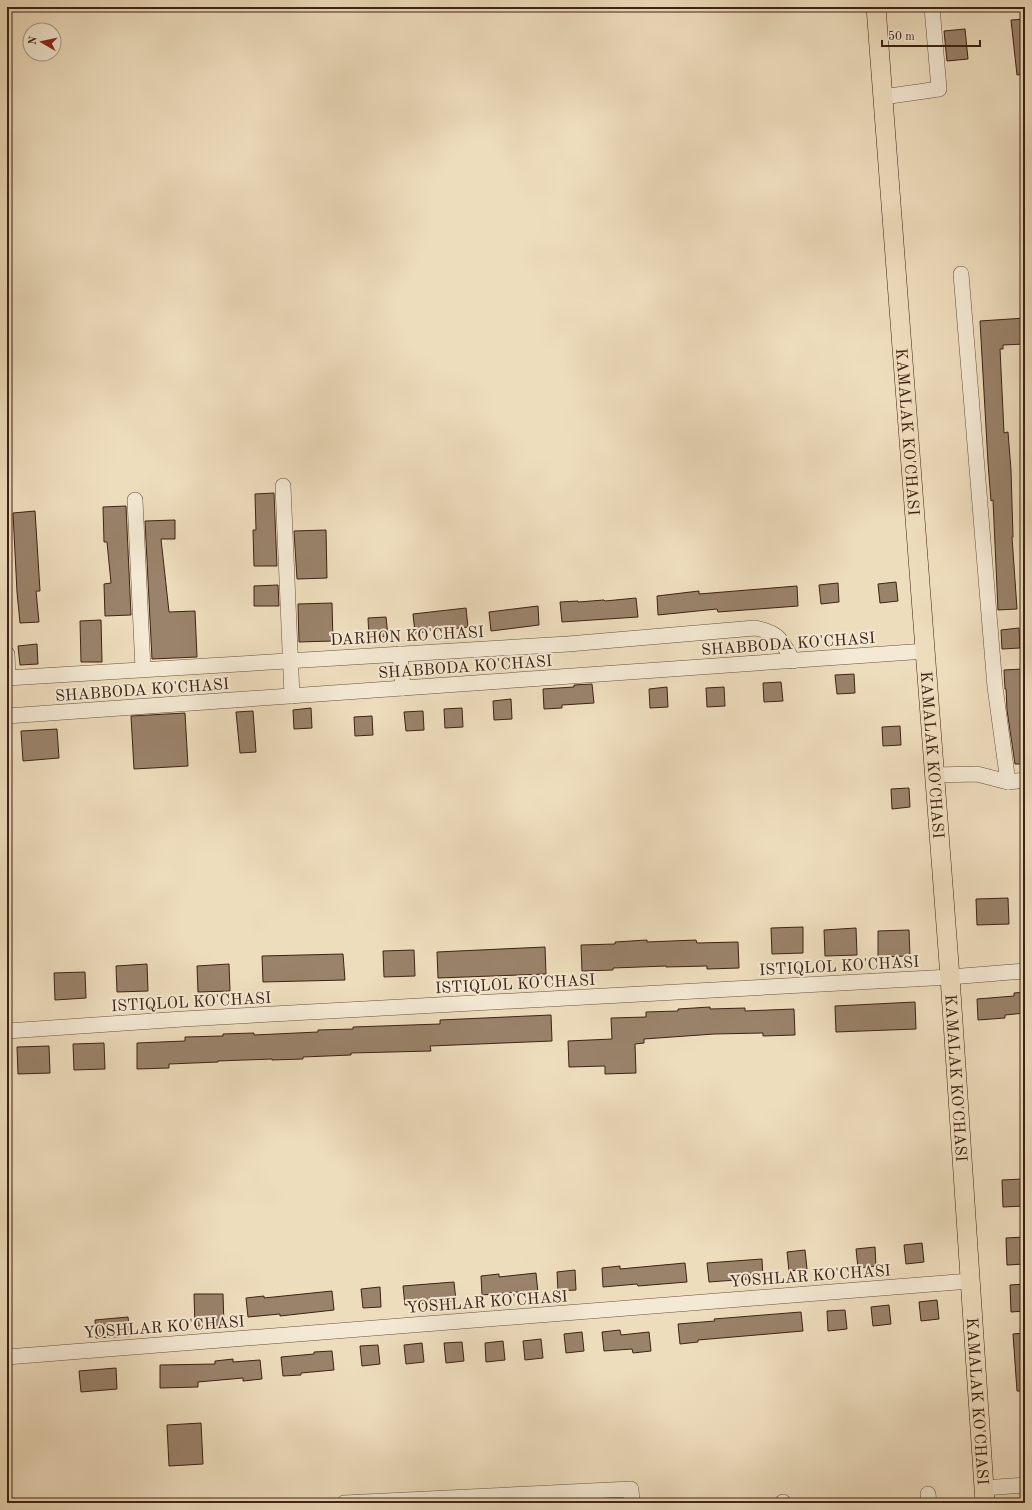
<svg xmlns="http://www.w3.org/2000/svg" width="1032" height="1510" font-family="'Old Standard TT',serif">
<style>
.building{fill:#9a836b;stroke:#3e2213}
.lines{fill:none;stroke-linecap:round;stroke-linejoin:round}
.minor-casing{stroke:#6a513e;stroke-width:16}
.major-casing{stroke:#3e2213;stroke-width:20}
.minor{stroke:#f4e9d4;stroke-width:15}
.major{stroke:#eeddbd;stroke-width:19}
.labels{text-anchor:middle;stroke-width:4;stroke-linejoin:round;paint-order:stroke}
.street-label{font-size:16px;fill:#3e2213;stroke:#f4e9d4}
</style>
<rect width="100%" height="100%" fill="#eeddbd"/>
<filter id="stains"><feTurbulence type="fractalNoise" baseFrequency=".005" numOctaves="4"/><feColorMatrix values="0 0 0 0 .2 0 0 0 0 .09 0 0 0 0 .02 0 0 0 .5 -.17"/></filter>
<radialGradient id="worn" r=".72"><stop offset=".6" stop-color="#630" stop-opacity="0"/><stop offset="1" stop-color="#630" stop-opacity=".3"/></radialGradient>
<g class="building">
<path d="M 1025,19 L 1025,74 L 1017,75 L 1011,20 Z"/>
<path d="M 965,29 L 968,59 L 947,61 L 944,31 Z"/>
<path d="M 1025,318 L 1025,344 L 1003,345 L 1003,349 L 1000,349 L 1004,433 L 1008,432 L 1011,470 L 1013,537 L 1012,537 L 1017,609 L 998,610 L 993,500 L 991,501 L 988,463 L 980,321 Z"/>
<path d="M 274,493 L 277,566 L 254,566 L 253,530 L 256,530 L 255,494 Z"/>
<path d="M 126,506 L 131,615 L 105,616 L 104,584 L 111,583 L 107,542 L 104,542 L 103,507 Z"/>
<path d="M 35,511 L 40,591 L 36,591 L 39,622 L 20,623 L 17,592 L 13,513 Z"/>
<path d="M 175,520 L 175,539 L 161,539 L 169,612 L 195,611 L 197,657 L 152,659 L 145,521 Z"/>
<path d="M 326,530 L 327,578 L 297,579 L 294,531 Z"/>
<path d="M 896,582 L 898,601 L 880,603 L 878,584 Z"/>
<path d="M 838,583 L 839,602 L 821,604 L 819,585 Z"/>
<path d="M 278,585 L 279,606 L 254,606 L 254,586 Z"/>
<path d="M 797,586 L 798,606 L 718,612 L 717,609 L 658,615 L 657,596 L 699,591 L 699,594 Z"/>
<path d="M 636,598 L 638,617 L 562,622 L 560,602 L 578,601 L 578,602 L 604,600 L 605,601 Z"/>
<path d="M 332,603 L 333,641 L 299,642 L 298,604 Z"/>
<path d="M 538,606 L 539,625 L 491,631 L 489,612 Z"/>
<path d="M 466,608 L 468,627 L 415,633 L 413,614 Z"/>
<path d="M 386,617 L 388,636 L 369,638 L 368,618 Z"/>
<path d="M 101,620 L 102,662 L 81,662 L 80,621 Z"/>
<path d="M 1019,628 L 1020,648 L 1002,649 L 1001,630 Z"/>
<path d="M 37,644 L 38,664 L 20,665 L 18,646 Z"/>
<path d="M 1022,669 L 1024,706 L 1025,706 L 1025,764 L 1015,764 L 1007,710 L 1006,689 L 1005,689 L 1004,670 Z"/>
<path d="M 854,674 L 855,693 L 837,694 L 835,675 Z"/>
<path d="M 781,682 L 783,701 L 764,702 L 763,683 Z"/>
<path d="M 592,684 L 594,703 L 562,705 L 562,708 L 544,709 L 543,689 L 574,687 L 574,685 Z"/>
<path d="M 667,687 L 668,707 L 650,708 L 649,689 Z"/>
<path d="M 724,687 L 725,706 L 707,707 L 706,688 Z"/>
<path d="M 511,699 L 512,719 L 494,720 L 493,701 Z"/>
<path d="M 311,708 L 312,728 L 294,729 L 293,710 Z"/>
<path d="M 462,708 L 463,727 L 445,728 L 444,709 Z"/>
<path d="M 253,711 L 256,752 L 240,753 L 236,712 Z"/>
<path d="M 423,711 L 424,730 L 406,731 L 404,712 Z"/>
<path d="M 185,713 L 188,766 L 134,769 L 131,716 Z"/>
<path d="M 372,716 L 373,735 L 355,736 L 354,717 Z"/>
<path d="M 900,726 L 901,745 L 883,746 L 882,727 Z"/>
<path d="M 57,729 L 59,758 L 23,761 L 21,731 Z"/>
<path d="M 909,788 L 910,807 L 892,809 L 891,789 Z"/>
<path d="M 1008,898 L 1009,924 L 977,925 L 976,899 Z"/>
<path d="M 803,927 L 803,953 L 772,954 L 771,928 Z"/>
<path d="M 856,928 L 857,955 L 825,956 L 824,930 Z"/>
<path d="M 909,930 L 910,956 L 878,957 L 878,931 Z"/>
<path d="M 647,940 L 647,942 L 696,940 L 697,943 L 738,942 L 739,968 L 707,969 L 707,966 L 666,967 L 666,966 L 613,968 L 613,970 L 582,971 L 581,945 L 615,944 L 615,942 Z"/>
<path d="M 545,947 L 546,974 L 438,978 L 437,952 Z"/>
<path d="M 414,950 L 415,976 L 384,977 L 383,951 Z"/>
<path d="M 343,954 L 345,980 L 263,982 L 262,956 Z"/>
<path d="M 147,964 L 148,991 L 117,992 L 116,966 Z"/>
<path d="M 229,964 L 230,991 L 198,992 L 197,966 Z"/>
<path d="M 85,972 L 86,998 L 55,1000 L 54,973 Z"/>
<path d="M 1025,992 L 1025,1013 L 1005,1015 L 1005,1018 L 978,1020 L 977,999 L 1014,996 L 1014,993 Z"/>
<path d="M 915,1002 L 916,1029 L 836,1032 L 835,1006 Z"/>
<path d="M 710,1007 L 710,1009 L 745,1008 L 745,1011 L 794,1009 L 795,1035 L 763,1036 L 763,1033 L 714,1034 L 644,1039 L 644,1043 L 635,1044 L 636,1073 L 605,1074 L 605,1066 L 569,1067 L 568,1041 L 612,1039 L 611,1018 L 646,1017 L 646,1012 L 678,1011 L 678,1009 Z"/>
<path d="M 551,1015 L 552,1041 L 430,1046 L 431,1051 L 351,1053 L 351,1055 L 303,1057 L 303,1059 L 272,1060 L 272,1059 L 218,1061 L 218,1062 L 169,1064 L 169,1068 L 137,1069 L 137,1043 L 185,1041 L 185,1037 L 223,1036 L 223,1034 L 254,1033 L 254,1035 L 318,1032 L 318,1030 L 353,1029 L 353,1027 L 440,1024 L 440,1020 Z"/>
<path d="M 104,1043 L 105,1069 L 74,1070 L 73,1044 Z"/>
<path d="M 49,1046 L 50,1073 L 18,1074 L 17,1047 Z"/>
<path d="M 1023,1179 L 1024,1206 L 1003,1207 L 1002,1180 Z"/>
<path d="M 1025,1237 L 1025,1264 L 1007,1265 L 1006,1238 Z"/>
<path d="M 922,1243 L 924,1262 L 906,1264 L 904,1245 Z"/>
<path d="M 875,1247 L 876,1266 L 858,1268 L 856,1249 Z"/>
<path d="M 805,1250 L 807,1269 L 789,1271 L 787,1252 Z"/>
<path d="M 762,1259 L 763,1278 L 709,1282 L 707,1263 Z"/>
<path d="M 685,1263 L 687,1282 L 638,1286 L 637,1284 L 603,1287 L 602,1268 L 620,1266 L 620,1269 Z"/>
<path d="M 575,1270 L 576,1290 L 558,1291 L 557,1272 Z"/>
<path d="M 536,1273 L 538,1293 L 520,1294 L 519,1292 L 482,1295 L 481,1276 L 499,1274 L 499,1277 Z"/>
<path d="M 454,1282 L 456,1301 L 405,1305 L 403,1286 Z"/>
<path d="M 1025,1284 L 1025,1311 L 1011,1312 L 1010,1285 Z"/>
<path d="M 380,1287 L 381,1307 L 363,1308 L 361,1289 Z"/>
<path d="M 332,1291 L 334,1310 L 280,1316 L 280,1314 L 248,1317 L 246,1298 L 264,1296 L 264,1298 Z"/>
<path d="M 194,1294 L 223,1294 L 224,1325 L 195,1326 Z"/>
<path d="M 937,1300 L 939,1319 L 921,1321 L 919,1302 Z"/>
<path d="M 889,1305 L 891,1324 L 873,1326 L 871,1307 Z"/>
<path d="M 845,1310 L 847,1329 L 828,1331 L 827,1311 Z"/>
<path d="M 801,1312 L 803,1331 L 698,1340 L 698,1342 L 680,1344 L 678,1324 L 715,1321 L 714,1319 Z"/>
<path d="M 128,1317 L 130,1336 L 96,1338 L 95,1320 Z"/>
<path d="M 620,1330 L 621,1335 L 649,1332 L 651,1351 L 633,1353 L 632,1349 L 604,1351 L 602,1332 Z"/>
<path d="M 582,1332 L 584,1351 L 566,1353 L 564,1334 Z"/>
<path d="M 1025,1333 L 1025,1391 L 1017,1391 L 1013,1334 Z"/>
<path d="M 541,1339 L 543,1358 L 525,1360 L 523,1341 Z"/>
<path d="M 503,1341 L 505,1360 L 486,1362 L 485,1343 Z"/>
<path d="M 462,1342 L 464,1361 L 446,1363 L 444,1343 Z"/>
<path d="M 422,1343 L 424,1362 L 406,1364 L 404,1345 Z"/>
<path d="M 378,1345 L 380,1364 L 362,1366 L 360,1346 Z"/>
<path d="M 332,1351 L 334,1370 L 301,1373 L 301,1375 L 283,1376 L 281,1357 L 314,1354 L 314,1352 Z"/>
<path d="M 233,1359 L 233,1362 L 260,1360 L 262,1379 L 243,1381 L 243,1378 L 198,1382 L 198,1387 L 160,1388 L 160,1365 L 215,1364 L 215,1361 Z"/>
<path d="M 116,1368 L 117,1389 L 81,1392 L 79,1371 Z"/>
<path d="M 201,1423 L 203,1464 L 169,1466 L 167,1425 Z"/>
</g>
<g class="lines">
<g class="minor-casing">
<g id="minor">
<path d="M 883,97 L 939,89 L 932,7"/>
<path d="M 961,274 L 995,687 L 1008,782"/>
<path d="M 283,486 L 292,696"/>
<path d="M 135,500 L 143,669"/>
<path d="M 7,654 L 8,678"/>
<path d="M 400,654 L 403,688"/>
<path d="M 7,678 L 568,644 L 755,628 C 780,633 781,640 793,661"/>
<path d="M 7,716 L 926,651"/>
<path d="M 935,775 L 977,774 L 1008,782 L 1025,780"/>
<path d="M 7,1031 L 183,1019 L 950,977 L 1025,971"/>
<path d="M 7,1357 L 970,1281"/>
<path d="M 984,1488 L 1025,1485"/>
<path d="M 928,1494 L 929,1503"/>
<path d="M 783,1502 L 783,1503"/>
<path d="M 344,1503 L 631,1489 L 632,1503"/>
</g>
</g>
<g class="major-casing">
<g id="major">
<path id="s1" d="M 876,7 L 950,977 L 985,1503"/>
</g>
</g>
<use href="#minor" class="minor"/>
<use href="#major" class="major"/>
</g>
<g class="labels">
<g class="street-label">
<text dy="6" stroke="none"><textPath href="#s1" startOffset="426">KAMALAK KO'CHASI</textPath></text>
<text transform="translate(407 635) rotate(-3)" y="6">DARHON KO'CHASI</text>
<text transform="translate(788 643) rotate(-4)" y="6">SHABBODA KO'CHASI</text>
<text transform="translate(465 666) rotate(-4)" y="6">SHABBODA KO'CHASI</text>
<text transform="translate(142 689) rotate(-4)" y="6">SHABBODA KO'CHASI</text>
<text dy="6" stroke="none"><textPath href="#s1" startOffset="750">KAMALAK KO'CHASI</textPath></text>
<text transform="translate(839 965) rotate(-3)" y="6">ISTIQLOL KO'CHASI</text>
<text transform="translate(515 983) rotate(-3)" y="6">ISTIQLOL KO'CHASI</text>
<text transform="translate(191 1001) rotate(-3)" y="6">ISTIQLOL KO'CHASI</text>
<text dy="6" stroke="none"><textPath href="#s1" startOffset="1074">KAMALAK KO'CHASI</textPath></text>
<text transform="translate(810 1275) rotate(-4)" y="6">YOSHLAR KO'CHASI</text>
<text transform="translate(487 1301) rotate(-4)" y="6">YOSHLAR KO'CHASI</text>
<text transform="translate(164 1326) rotate(-4)" y="6">YOSHLAR KO'CHASI</text>
<text dy="6" stroke="none"><textPath href="#s1" startOffset="1398">KAMALAK KO'CHASI</textPath></text>
</g>
</g>
<rect width="1032" height="1510" fill="none" stroke="#eeddbd" stroke-width="24"/>
<rect x="8" y="8" width="1016" height="1494" fill="none" stroke="#3e2213" stroke-width="2"/>
<rect x="12" y="12" width="1008" height="1486" fill="none" stroke="#3e2213"/>
<g transform="translate(42 42) rotate(279)"><circle r="19" fill="#f4e9d4" stroke="#ab9987"/>
<path d="M0-3L7 15L0 10L-7 15Z" fill="#8f2418"/>
<text y="-6" font-size="11" font-weight="bold" text-anchor="middle" fill="#3e2213">N</text>
</g>
<path d="M882 40v6h98v-6" fill="none" stroke="#3e2213" stroke-width="2"/>
<text x="888" y="40" font-size="12" fill="#3e2213" stroke="#f4e9d4" stroke-width="3" paint-order="stroke">50 m</text>
<rect width="100%" height="100%" filter="url(#stains)"/>
<rect width="100%" height="100%" fill="url(#worn)"/>
</svg>
